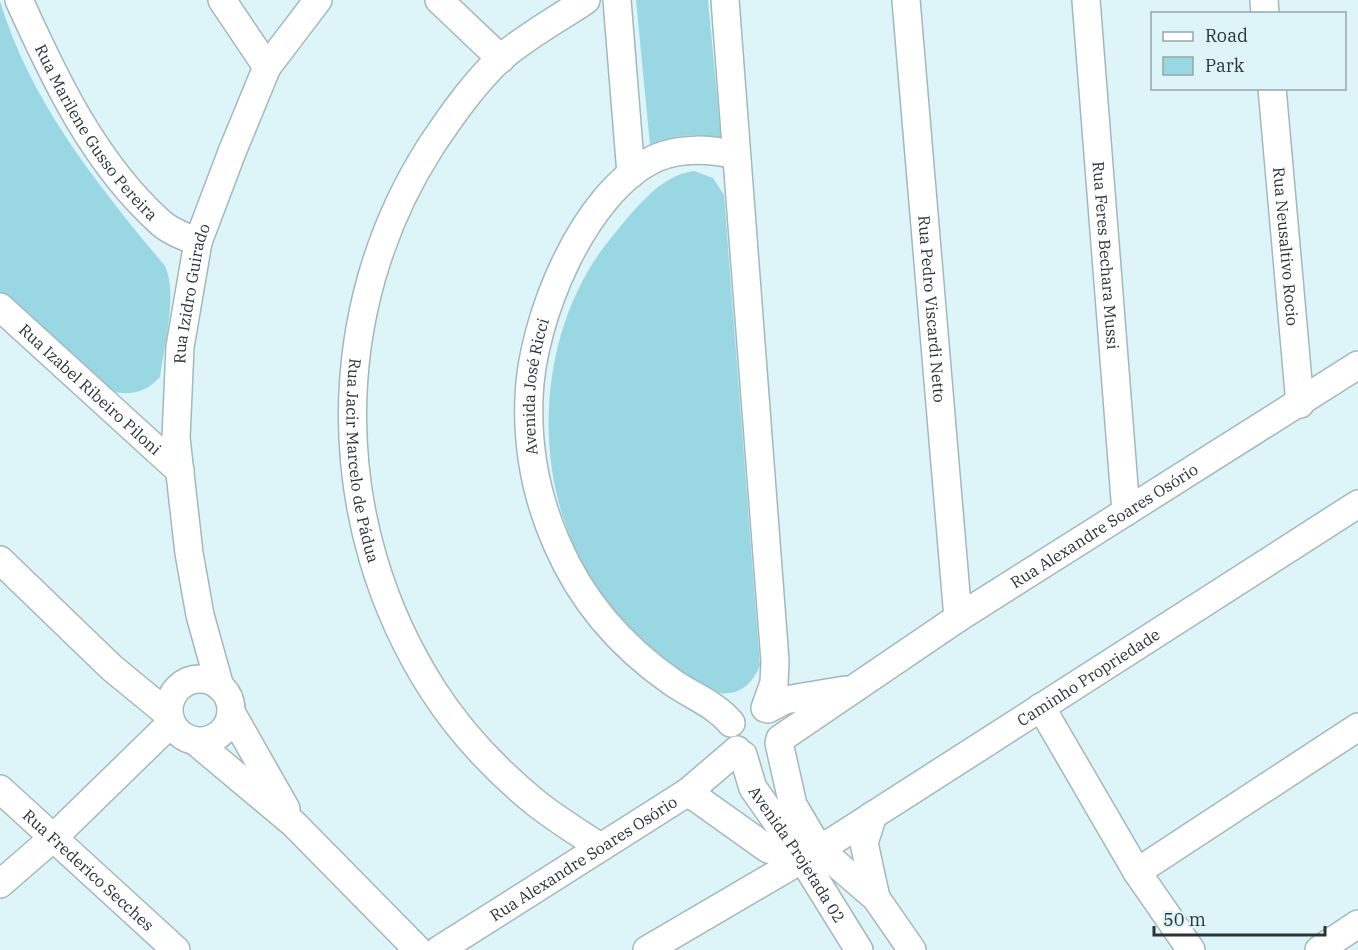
<svg xmlns="http://www.w3.org/2000/svg" width="1358" height="950" font-family="'IBM Plex Serif',serif">
<style>
.green{fill:#99d7e2}
.lines{fill:none;stroke-linecap:round;stroke-linejoin:round}
.minor-casing{stroke:#a3b8bc;stroke-width:30}
.minor{stroke:#fff;stroke-width:27}
.labels{text-anchor:middle;stroke-width:6;stroke-linejoin:round;paint-order:stroke}
.street-label{font-size:16px;fill:#2b3335;stroke:#ddf4f8}
</style>
<rect width="100%" height="100%" fill="#ddf4f8"/>
<g class="green">
<path d="M 636,0 L 708,0 L 721,138 C 694,133 676,135 650,145 Z"/>
<path d="M 0,1 C 30,102 99,187 165,266 C 178,295 164,345 160,377 C 145,393 129,397 107,390 L 0,293 Z"/>
<path d="M 694,171 L 713,178 L 724,195 L 760,665 C 753,683 740,696 719,693 C 690,688 623,623 605,599 C 594,584 583,564 575,548 C 530,451 543,320 611,238 C 632,213 659,175 694,171 Z"/>
</g>
<g class="lines">
<g class="minor-casing">
<g id="minor">
<path id="s1" d="M 19,0 C 55,80 95,164 161,223 C 171,232 186,237 198,242"/>
<path d="M 222,0 L 267,67"/>
<path d="M 439,0 L 501,59"/>
<path id="s2" d="M 586,0 C 558,19 526,36 501,58 C 474,83 451,116 431,146 C 325,311 327,525 433,690 C 460,732 498,772 536,803 C 556,819 579,833 600,847"/>
<path d="M 617,0 L 631,174"/>
<path d="M 725,0 L 775,661 L 774,683 L 765,708"/>
<path id="s3" d="M 906,0 L 958,618"/>
<path id="s4" d="M 1086,0 L 1126,512"/>
<path d="M 1264,0 L 1265,14"/>
<path id="s5" d="M 1272,88 L 1300,404"/>
<path id="s6" d="M 0,307 L 180,471"/>
<path d="M 0,560 L 112,668 L 168,714"/>
<circle cx="200" cy="710" r="31"/>
<path id="s7" d="M 220,687 L 200,615 L 189,553 L 176,438 L 180,347 L 198,242 L 232,152 L 267,67 L 318,0"/>
<path d="M 1041,707 L 1137,872 L 1191,950"/>
<path d="M 768,709 L 785,700 L 845,690"/>
<path d="M 231,712 L 286,809"/>
<path id="s8" d="M 731,723 C 715,704 692,696 672,682 C 622,647 581,600 557,544 C 537,499 527,448 529,398 C 531,321 583,192 656,158 C 682,147 709,149 736,155"/>
<path id="s9" d="M 780,739 L 958,618 L 1358,365"/>
<path d="M 195,741 L 294,824 L 418,950"/>
<path d="M 779,743 L 793,805 L 819,849 L 876,898 L 912,950"/>
<path id="s10" d="M 743,755 L 753,788 L 802,858 L 859,950"/>
<path id="s11" d="M 0,789 L 176,950"/>
<path d="M 688,792 L 768,849 L 802,858"/>
<path d="M 873,815 L 864,843 L 876,898"/>
<path d="M 1137,872 L 1358,727"/>
<path d="M 0,884 L 53,838 L 171,723"/>
<path id="s12" d="M 439,950 L 688,792 L 737,750"/>
<path id="s13" d="M 647,950 L 833,841 L 1358,504"/>
<path d="M 1319,950 L 1358,924"/>
</g>
</g>
<use href="#minor" class="minor"/>
</g>
<g class="labels">
<g class="street-label">
<text dy="6" stroke="none"><textPath href="#s1" startOffset="154">Rua Marilene Gusso Pereira</textPath></text>
<text dy="6" stroke="none"><textPath href="#s5" startOffset="159">Rua Neusaltivo Rocio</textPath></text>
<text dy="6" stroke="none"><textPath href="#s4" startOffset="256">Rua Feres Bechara Mussi</textPath></text>
<text dy="6" stroke="none"><textPath href="#s7" startOffset="399">Rua Izidro Guirado</textPath></text>
<text dy="6" stroke="none"><textPath href="#s3" startOffset="310">Rua Pedro Viscardi Netto</textPath></text>
<text dy="6" stroke="none"><textPath href="#s8" startOffset="416">Avenida José Ricci</textPath></text>
<text dy="6" stroke="none"><textPath href="#s6" startOffset="122">Rua Izabel Ribeiro Piloni</textPath></text>
<text dy="6" stroke="none"><textPath href="#s2" startOffset="546">Rua Jacir Marcelo de Pádua</textPath></text>
<text dy="6" stroke="none"><textPath href="#s9" startOffset="388">Rua Alexandre Soares Osório</textPath></text>
<text dy="6" stroke="none"><textPath href="#s13" startOffset="519">Caminho Propriedade</textPath></text>
<text dy="6" stroke="none"><textPath href="#s10" startOffset="114">Avenida Projetada 02</textPath></text>
<text dy="6" stroke="none"><textPath href="#s12" startOffset="171">Rua Alexandre Soares Osório</textPath></text>
<text dy="6" stroke="none"><textPath href="#s11" startOffset="120">Rua Frederico Secches</textPath></text>
</g>
</g>
<rect x="1151" y="12" width="195" height="78" fill="#ddf4f8" stroke="#96a7aa" stroke-width="1.5"/>
<rect x="1163" y="32" width="30" height="9" fill="#ffffff" stroke="#96a7aa" stroke-width="1.5"/>
<text x="1205" y="42" font-size="18" fill="#2b3335">Road</text>
<rect x="1163" y="57" width="30" height="18" fill="#99d7e2" stroke="#96a7aa" stroke-width="1.5"/>
<text x="1205" y="72" font-size="18" fill="#2b3335">Park</text>
<path d="M1154 926v9h171v-9" fill="none" stroke="#2b3335" stroke-width="3"/>
<text x="1163" y="926" font-size="18" fill="#2b3335" stroke="#ddf4f8" stroke-width="4.5" paint-order="stroke">50 m</text>
</svg>
